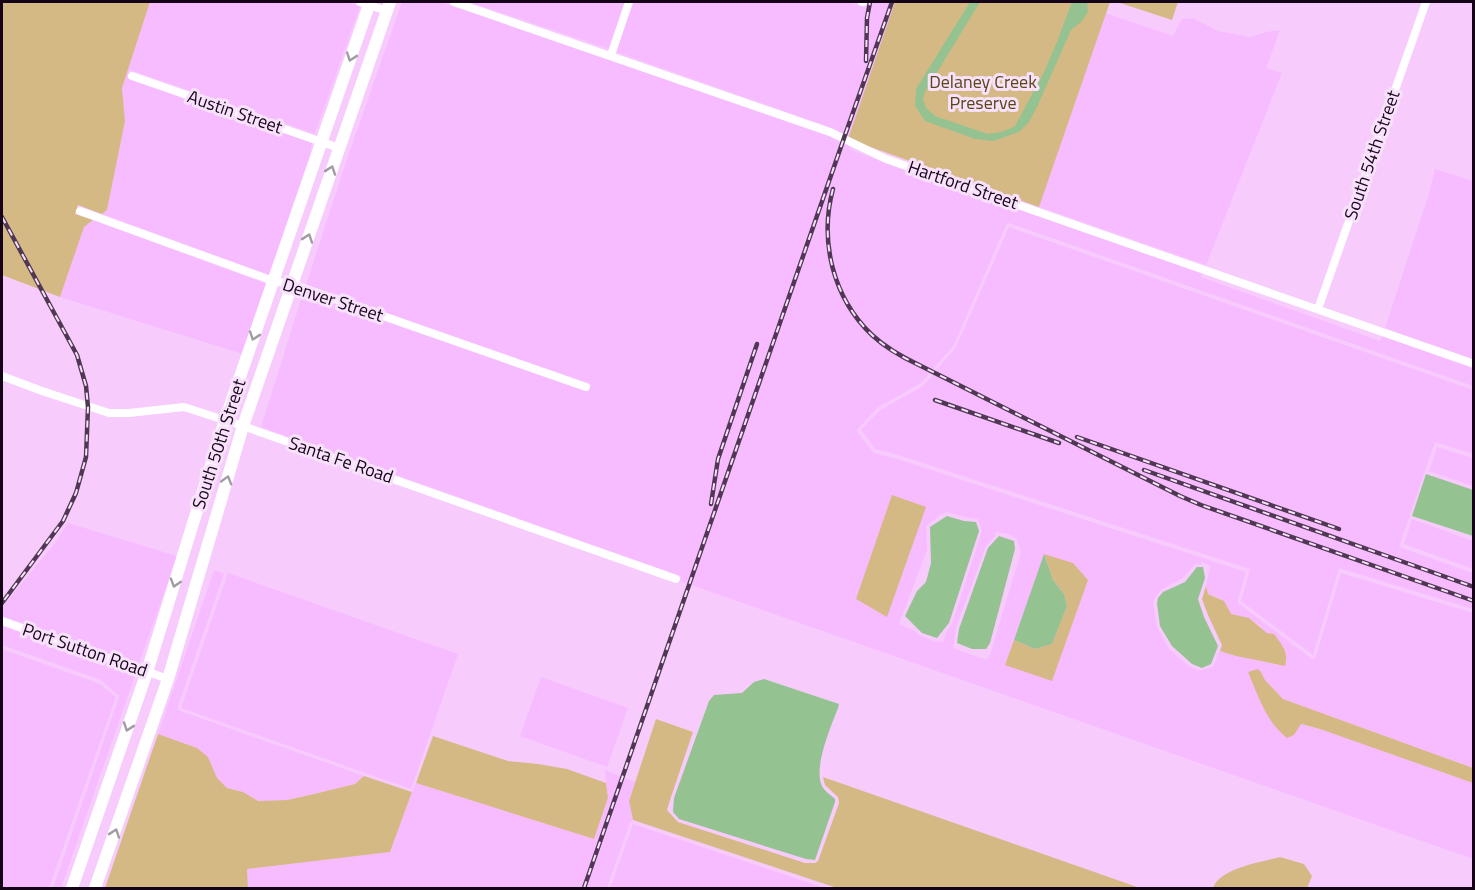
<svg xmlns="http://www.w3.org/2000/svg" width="1475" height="890" font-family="'Titillium Web',sans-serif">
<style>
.built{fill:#f7bcff;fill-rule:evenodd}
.green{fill:#d5b985}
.water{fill:#94c290}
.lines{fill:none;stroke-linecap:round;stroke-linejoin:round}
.street{stroke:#fff;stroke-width:8}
.primary{stroke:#fff;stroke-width:12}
.rail-casing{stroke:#503854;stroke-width:4.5}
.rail{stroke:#f8e2fb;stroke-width:2;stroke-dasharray:7;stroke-linecap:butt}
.oneway{stroke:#a19ba3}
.labels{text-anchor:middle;stroke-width:6;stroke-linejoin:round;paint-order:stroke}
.park-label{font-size:18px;fill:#5b4516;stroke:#f8e2fb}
.street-label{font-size:18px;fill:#150418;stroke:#f8e2fb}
</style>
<rect width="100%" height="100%" fill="#f7ccfd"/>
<g class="built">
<path d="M 150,2 L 347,2 L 360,6 L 315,134 L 130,70 L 127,78 L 312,143 L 311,151 L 270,275 L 102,214 L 107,210 L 125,121 L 122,88 Z"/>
<path d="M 402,2 L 441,2 L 828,136 L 851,147 L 850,149 L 885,163 L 1202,273 L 1201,277 L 1380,341 L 1382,336 L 1473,368 L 1473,386 L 1009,223 L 1006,225 L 954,345 L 921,383 L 877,408 L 857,430 L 858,433 L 874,453 L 891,457 L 1246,572 L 1238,600 L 1238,603 L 1312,659 L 1315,658 L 1316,656 L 1341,573 L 1473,613 L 1473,768 L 1283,699 L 1265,680 L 1261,672 L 1258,669 L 1294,735 L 1300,724 L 1320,729 L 1473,783 L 1473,859 L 680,581 L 681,576 L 261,427 L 303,293 L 588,392 L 591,384 L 306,285 L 346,162 ZM 947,512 L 965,517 L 978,519 L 982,531 L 952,624 L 947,631 L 943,642 L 939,641 L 936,642 L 921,636 L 914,631 L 899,624 L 927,550 L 926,526 L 939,516 L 941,514 ZM 996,532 L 1009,534 L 1016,538 L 1021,552 L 990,655 L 986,660 L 953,648 L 956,628 L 986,546 L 995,536 ZM 1044,555 L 1073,563 L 1005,665 ZM 1202,562 L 1210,566 L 1206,586 L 1208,594 L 1219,598 L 1231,614 L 1249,618 L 1260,626 L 1267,633 L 1285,665 L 1277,665 L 1220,651 L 1213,667 L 1200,671 L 1190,667 L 1169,649 L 1157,627 L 1153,603 L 1155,597 L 1162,589 L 1183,578 L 1195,564 L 1201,564 Z"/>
<path d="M 469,2 L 625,2 L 609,49 Z"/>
<path d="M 633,2 L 849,2 L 865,7 L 867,2 L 898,2 L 853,138 L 832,128 L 616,52 Z"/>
<path d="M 1102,12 L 1173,36 L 1182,19 L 1193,18 L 1218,31 L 1250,37 L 1267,32 L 1280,30 L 1266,68 L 1282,73 L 1206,265 L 1031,204 Z"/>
<path d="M 1435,169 L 1473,181 L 1473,359 L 1385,328 L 1428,197 Z"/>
<path d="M 93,220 L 267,284 L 243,354 L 60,297 L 84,226 Z"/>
<path d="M 1009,227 L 1473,390 L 1473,454 L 1435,442 L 1399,547 L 1473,573 L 1473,609 L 1339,568 L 1313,655 L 1241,601 L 1250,569 L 892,453 L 875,449 L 861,430 L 879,411 L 923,386 L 956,347 Z"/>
<path d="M 1437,447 L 1473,458 L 1473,486 L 1429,471 Z"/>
<path d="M 1412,519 L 1473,541 L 1473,569 L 1404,544 Z"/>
<path d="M 68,523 L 177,556 L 139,664 L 2,616 L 2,607 L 56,542 Z"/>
<path d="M 214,570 L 224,574 L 178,706 L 178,710 L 364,776 L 355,784 L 287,800 L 258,801 L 243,792 L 227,788 L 217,779 L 208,757 L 197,748 L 158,734 Z"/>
<path d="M 228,573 L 458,654 L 411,789 L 181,708 Z"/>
<path d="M 2,626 L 136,673 L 61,888 L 53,888 L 119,696 L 101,680 L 2,645 Z"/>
<path d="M 2,649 L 100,684 L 116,697 L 49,888 L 2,888 Z"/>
<path d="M 541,677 L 628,708 L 607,767 L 520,736 Z"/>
<path d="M 605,770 L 635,782 L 629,801 L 633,820 L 630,823 L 607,888 L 248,888 L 247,869 L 390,852 L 412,792 L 416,783 L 594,839 L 608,798 Z"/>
<path d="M 633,824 L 825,888 L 610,888 Z"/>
</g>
<g class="green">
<path d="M 2,2 L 150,2 L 122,88 L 125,121 L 107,210 L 102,214 L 78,205 L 75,214 L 93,220 L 84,227 L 60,297 L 2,275 Z"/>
<path d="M 895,2 L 1110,2 L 1039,207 L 848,139 Z"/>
<path d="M 1117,2 L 1178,2 L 1172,20 Z"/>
<path d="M 892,495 L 926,507 L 887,617 L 856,599 Z"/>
<path d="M 1044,554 L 1073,563 L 1088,580 L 1052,681 L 1005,665 L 1014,640 L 1035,649 L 1052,644 L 1067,606 L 1064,594 L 1053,580 Z"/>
<path d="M 1206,586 L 1208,594 L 1224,601 L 1231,614 L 1249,618 L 1267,633 L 1274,634 C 1282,645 1289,652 1285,666 L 1236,656 L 1220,651 L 1222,645 L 1220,641 L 1208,615 L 1202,599 Z"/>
<path d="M 1258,669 L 1261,672 L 1265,680 L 1283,699 L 1473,768 L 1473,783 L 1320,729 L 1301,724 L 1294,735 L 1287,738 C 1266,722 1258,695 1248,672 Z"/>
<path d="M 656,719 L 693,732 L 671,797 L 667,810 L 678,822 L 805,863 L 815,863 L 818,861 L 839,803 L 838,797 L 825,785 L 823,777 L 1140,888 L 837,888 L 633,820 L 629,801 Z"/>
<path d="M 158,734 L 197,748 L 208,757 L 217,778 L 227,788 L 243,792 L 258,801 L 287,800 L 314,794 L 355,784 L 364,776 L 412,792 L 390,852 L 247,869 L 248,888 L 105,888 Z"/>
<path d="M 433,736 L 508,761 L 538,764 L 567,769 L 606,783 L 608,798 L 594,839 L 416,783 Z"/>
<path d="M 1280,857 L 1304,864 L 1312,876 L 1307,888 L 1213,888 C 1220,868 1261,862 1280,857 Z"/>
</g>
<g class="water">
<path d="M 970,2 L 980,2 L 925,92 L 923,99 L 926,108 L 935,116 L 988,134 L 1002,132 L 1015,126 L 1044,72 L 1057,42 L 1072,2 L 1087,2 L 1088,12 L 1082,21 L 1071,30 L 1037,107 L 1029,122 L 1019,132 L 1005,137 L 993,141 L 975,139 L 925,121 L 915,106 L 916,89 Z"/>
<path d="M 1426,474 L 1473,490 L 1473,536 L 1412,516 Z"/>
<path d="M 947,516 L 964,521 L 976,522 L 979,531 L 949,623 L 937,638 L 922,633 L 905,616 L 917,591 L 926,582 L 931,563 L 930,527 Z"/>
<path d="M 999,536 L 1014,541 L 1015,549 L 990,643 L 986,649 L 972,649 L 957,643 L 959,629 L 988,548 Z"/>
<path d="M 1044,554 L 1053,580 L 1064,594 L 1067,606 L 1052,644 L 1035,649 L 1014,640 Z"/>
<path d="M 1197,567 L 1203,567 L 1205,578 L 1198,599 L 1204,617 L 1218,646 L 1211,664 L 1202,668 L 1192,664 L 1172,646 L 1160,626 L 1157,603 L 1158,598 L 1163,592 L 1185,582 Z"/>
<path d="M 764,679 L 839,704 L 838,708 C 831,726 813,768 822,786 C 824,791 831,795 835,799 L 835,802 L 815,860 L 806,859 L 679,819 L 673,812 L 674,798 L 709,701 L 714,695 L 742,693 L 754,682 Z"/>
</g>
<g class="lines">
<g class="street">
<path d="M 360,2 L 387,11"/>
<path d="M 454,2 L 830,132 L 886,159 L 1474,364"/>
<path d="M 862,2 L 863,2"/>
<path d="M 611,55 L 629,2"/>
<path d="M 132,76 L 339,148"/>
<path d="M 80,211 L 273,281 L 292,284 L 586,387"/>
<path d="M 1318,309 L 1426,2"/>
<path d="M 2,376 L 42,391 L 109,413 L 129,413 L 184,407 L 243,426 L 676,579"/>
<path d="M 2,621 L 168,679"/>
</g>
<g class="primary">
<path d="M 72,888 L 147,672 L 225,420 L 370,2"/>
<path d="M 95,888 L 168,679 L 243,426 L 390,2"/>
</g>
<g class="rail-casing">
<g id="rail">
<path d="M 866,61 L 867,18 L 870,2"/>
<path d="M 833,189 C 819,241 833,298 872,335 C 886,348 902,357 919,365 L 1180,496 L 1201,505 L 1474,601"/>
<path d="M 2,217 L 77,355 L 86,386 L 88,407 L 86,457 L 76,493 L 63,521 L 2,603"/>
<path d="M 935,400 L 1059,443"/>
<path d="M 1077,437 L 1339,529"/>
<path d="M 1144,470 L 1474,587"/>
<path d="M 711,504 L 718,459 L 757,344"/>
<path d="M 584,888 L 844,138 L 892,2"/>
</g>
</g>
<use href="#rail" class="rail"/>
</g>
<defs><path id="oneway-chevron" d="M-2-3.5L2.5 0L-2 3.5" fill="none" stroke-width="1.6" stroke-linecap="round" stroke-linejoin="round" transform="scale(1.5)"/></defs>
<g class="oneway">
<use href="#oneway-chevron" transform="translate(351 57) rotate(109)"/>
<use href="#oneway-chevron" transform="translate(331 170) rotate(-71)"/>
<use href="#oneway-chevron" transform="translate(308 238) rotate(-71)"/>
<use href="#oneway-chevron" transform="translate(254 336) rotate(109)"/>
<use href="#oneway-chevron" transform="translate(227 480) rotate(-74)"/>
<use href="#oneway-chevron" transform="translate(175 583) rotate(107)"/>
<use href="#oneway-chevron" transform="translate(128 727) rotate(109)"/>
<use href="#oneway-chevron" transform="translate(115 833) rotate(-71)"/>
</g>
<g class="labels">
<g class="park-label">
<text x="983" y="88">Delaney Creek<tspan x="983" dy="21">Preserve</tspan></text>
</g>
<g class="street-label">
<text transform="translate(235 112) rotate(19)" y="6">Austin Street</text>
<text transform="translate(1372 155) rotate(-71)" y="6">South 54th Street</text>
<text transform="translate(963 185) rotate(19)" y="6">Hartford Street</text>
<text transform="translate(333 300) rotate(18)" y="6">Denver Street</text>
<text transform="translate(219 444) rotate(-72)" y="6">South 50th Street</text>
<text transform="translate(341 460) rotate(19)" y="6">Santa Fe Road</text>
<text transform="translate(85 650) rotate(19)" y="6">Port Sutton Road</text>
</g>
</g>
<rect width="1475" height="890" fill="none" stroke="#150418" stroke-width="6"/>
</svg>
